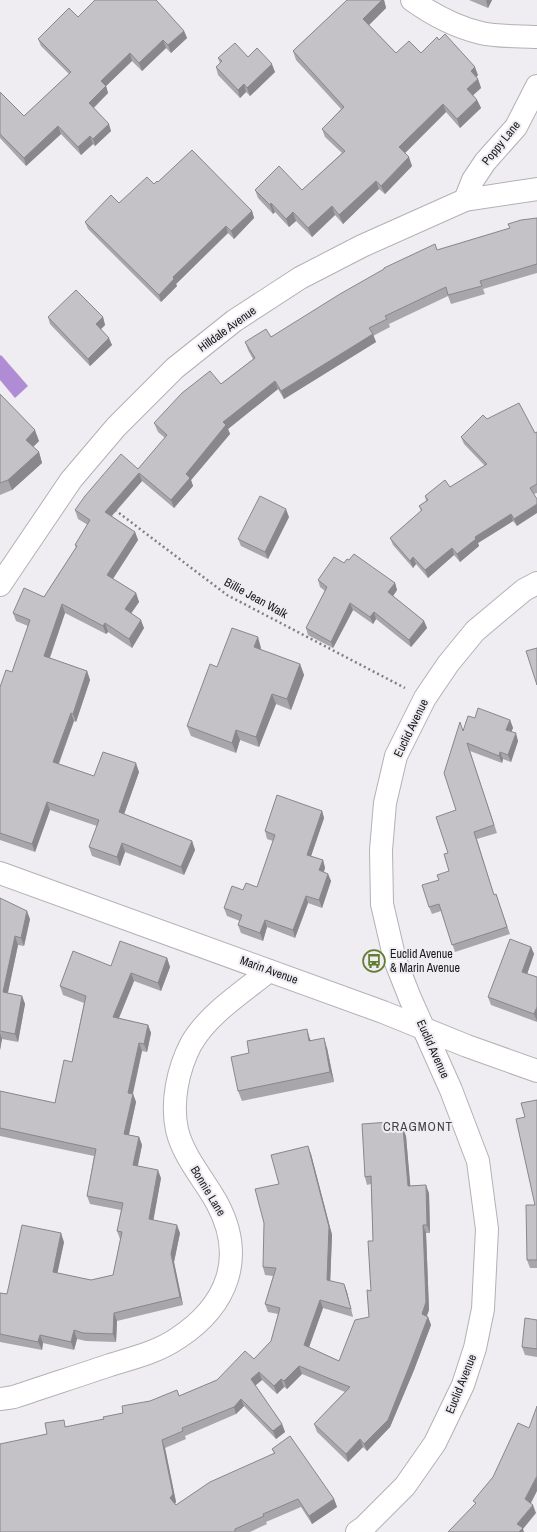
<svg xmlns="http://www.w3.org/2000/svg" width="537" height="1532" font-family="'Archivo Narrow',sans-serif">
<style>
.water{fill:#af8cd3}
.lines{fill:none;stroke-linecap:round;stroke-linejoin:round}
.minor-casing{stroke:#b3b0b6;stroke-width:24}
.tertiary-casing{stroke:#b3b0b6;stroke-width:24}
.path{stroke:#817f83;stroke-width:2.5;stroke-dasharray:2 3;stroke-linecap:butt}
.minor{stroke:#fff;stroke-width:22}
.tertiary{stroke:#fff;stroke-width:22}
.wall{fill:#a9a6ab}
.shaded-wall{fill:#89878b}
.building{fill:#c4c1c7;stroke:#89878b}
.labels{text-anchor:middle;stroke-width:4;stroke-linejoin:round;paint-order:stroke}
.street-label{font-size:12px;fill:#1a191b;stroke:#efecf2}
.poi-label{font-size:12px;fill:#1a191b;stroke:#efecf2;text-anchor:start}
.neighbourhood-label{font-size:13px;letter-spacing:1px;fill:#423f44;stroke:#efecf2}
</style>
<rect width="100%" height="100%" fill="#efecf2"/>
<path class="water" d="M 1,355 L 28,386 L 15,398 L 0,380 L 0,356 Z"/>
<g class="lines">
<g class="minor-casing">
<g id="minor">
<path d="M 412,0 C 433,15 456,27 481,33 C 499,37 519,36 537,37"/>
<path d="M 465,200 L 473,180 L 485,162 L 516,127 L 537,86"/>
<path d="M 0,585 L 71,480 L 116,427 L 175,368 L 234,321 L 300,278 L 362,246 L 465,200 L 537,189"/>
<path d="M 0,1399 L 14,1397 C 46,1386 78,1376 110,1365 C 133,1358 158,1352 178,1338 C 228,1305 246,1257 217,1203 C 204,1179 184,1158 177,1130 C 171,1102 178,1069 191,1044 C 208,1014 243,992 269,971"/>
</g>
</g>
<g class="tertiary-casing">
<g id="tertiary">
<path d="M 0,873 L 383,1012 L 467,1046 L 537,1071"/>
<path d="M 357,1532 L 364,1527 L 405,1486 L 435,1443 L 463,1385 L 475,1348 L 483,1309 L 487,1229 L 478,1161 L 451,1090 L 410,998 L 395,960 L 382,904 L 381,850 L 385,803 L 396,756 L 425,698 L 448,664 L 475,631 L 524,590 L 537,583"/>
</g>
</g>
<path class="path" d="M 115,510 L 227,595 L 405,688"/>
<use href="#minor" class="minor"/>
<use href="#tertiary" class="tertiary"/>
</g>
<g class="wall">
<path d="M 347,0 L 384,0 L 386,8 L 369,25 L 396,53 L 421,53 L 478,75 L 476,77 L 478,79 L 481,88 L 473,95 L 477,100 L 481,108 L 460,128 L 446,112 L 405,153 L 412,166 L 385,194 L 379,189 L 343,224 L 335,215 L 312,237 L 296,221 L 289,227 L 275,212 L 273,214 L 258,198 L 255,190 L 302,190 L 342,153 L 325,137 L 322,129 L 341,109 L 296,60 L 293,51 Z"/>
<path d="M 469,0 L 492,0 L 488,8 Z"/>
<path d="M 78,17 L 184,31 L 187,38 L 171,53 L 166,48 L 142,71 L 132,61 L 106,86 L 108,93 L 94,108 L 111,131 L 95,146 L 93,144 L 81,155 L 61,134 L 26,166 L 0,138 L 0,92 L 24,116 L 69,74 L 41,46 L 38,39 Z"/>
<path d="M 248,57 L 275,72 L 250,96 L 246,92 L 240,98 L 218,75 L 216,67 L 220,63 L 218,58 Z"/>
<path d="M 158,182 L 252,211 L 254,218 L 234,239 L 228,233 L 176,284 L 177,286 L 161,302 L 88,229 L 85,222 Z"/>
<path d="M 537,218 L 537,273 L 483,289 L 485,294 L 451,304 L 448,296 L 389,324 L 390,327 L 373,336 L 376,342 L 284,399 L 278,389 L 228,429 L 230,434 L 191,480 L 193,486 L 174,508 L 142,481 L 112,516 L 135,532 L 138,540 L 113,579 L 136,593 L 139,602 L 131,613 L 144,628 L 132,648 L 108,632 L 106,634 L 65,613 L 50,658 L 87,671 L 90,680 L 76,722 L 74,721 L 59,764 L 94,776 L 139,772 L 124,814 L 192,841 L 195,850 L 184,875 L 125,852 L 120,866 L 92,856 L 89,847 L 97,826 L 50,810 L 35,852 L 0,840 L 0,687 L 12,672 L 28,626 L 16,621 L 13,613 L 44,597 L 76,548 L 75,545 L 88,525 L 78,519 L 75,510 L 138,469 L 165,438 L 158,432 L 154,423 L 221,384 L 253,359 L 248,350 L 245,342 L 271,337 L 438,250 L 510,228 Z"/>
<path d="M 48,317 L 103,317 L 105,325 L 101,329 L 112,345 L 90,366 L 50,324 Z"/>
<path d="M 0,394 L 39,441 L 33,447 L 39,452 L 42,463 L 12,490 L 0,495 Z"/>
<path d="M 487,419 L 535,433 L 537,432 L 537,493 L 534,494 L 517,526 L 513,521 L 478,543 L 479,546 L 460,562 L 454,555 L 428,578 L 416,564 L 413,568 L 393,545 L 390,538 L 421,511 L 419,506 L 426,501 L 425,496 L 450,487 L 485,466 L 464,444 L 461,437 Z"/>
<path d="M 289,517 L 268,559 L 241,546 L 238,539 Z"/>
<path d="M 349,560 L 395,583 L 397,590 L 393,596 L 424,621 L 427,628 L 411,647 L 376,619 L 373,624 L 353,610 L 333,648 L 308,635 L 306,628 L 325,591 L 320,587 L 318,580 L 344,563 Z"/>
<path d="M 261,648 L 261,650 L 300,664 L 304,675 L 291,710 L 276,704 L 259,747 L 240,740 L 236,753 L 191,736 L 187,726 L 217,667 Z"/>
<path d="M 475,718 L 510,720 L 513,728 L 511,732 L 518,741 L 511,762 L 503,759 L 502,763 L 470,751 L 497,833 L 477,839 L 494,895 L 496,894 L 510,934 L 455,952 L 441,911 L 432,914 L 429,907 L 439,880 L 449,871 L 448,853 L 456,810 L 463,730 Z"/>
<path d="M 322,811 L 324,818 L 311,856 L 323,860 L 325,868 L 324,872 L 328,874 L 331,881 L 322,908 L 308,903 L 295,938 L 267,927 L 263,941 L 241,933 L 238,925 L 240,921 L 227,916 L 224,908 L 243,890 L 257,887 L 273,841 L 267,839 L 265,831 Z"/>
<path d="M 0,898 L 30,919 L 24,946 L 18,945 L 8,993 L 22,996 L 25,1004 L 18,1042 L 2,1039 L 0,1050 Z"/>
<path d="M 531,947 L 534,954 L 527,974 L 537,977 L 537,1022 L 491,1005 L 488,997 Z"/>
<path d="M 167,958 L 170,967 L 161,991 L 134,981 L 119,1018 L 148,1025 L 151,1033 L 147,1052 L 142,1051 L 133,1094 L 136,1102 L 129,1135 L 139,1137 L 142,1145 L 138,1166 L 161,1178 L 153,1220 L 180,1233 L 174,1262 L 183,1305 L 117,1321 L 116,1342 L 86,1341 L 77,1339 L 74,1350 L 43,1343 L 42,1350 L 0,1342 L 0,1293 L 7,1294 L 64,1242 L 57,1273 L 91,1280 L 113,1275 L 120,1240 L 120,1239 L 117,1231 L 121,1210 L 90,1204 L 87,1196 L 94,1156 L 0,1136 L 0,1091 L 55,1103 L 72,1062 L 84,1003 L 63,995 L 60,986 L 111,966 Z"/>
<path d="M 311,1040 L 327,1048 L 334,1082 L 242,1101 L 238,1091 Z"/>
<path d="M 537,1100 L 537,1268 L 530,1268 L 527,1260 L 535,1205 L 525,1117 Z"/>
<path d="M 390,1122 L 393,1128 L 406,1136 L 410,1186 L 429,1193 L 430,1233 L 426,1233 L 429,1310 L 427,1316 L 428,1317 L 431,1325 L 414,1370 L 390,1427 L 367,1451 L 363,1447 L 348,1462 L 317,1432 L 314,1424 L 345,1392 L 302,1374 L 287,1389 L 284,1387 L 277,1394 L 262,1380 L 255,1386 L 282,1424 L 285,1432 L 276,1439 L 244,1406 L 236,1414 L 185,1436 L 186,1439 L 165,1448 L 176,1502 L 175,1503 L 176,1505 L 274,1453 L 272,1449 L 334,1499 L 337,1507 L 312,1524 L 301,1507 L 266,1522 L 267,1524 L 250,1532 L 0,1532 L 47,1434 L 66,1427 L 104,1419 L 179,1396 L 217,1380 L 254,1359 L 271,1341 L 278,1314 L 268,1312 L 265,1304 L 273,1276 L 265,1275 L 263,1267 L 279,1184 L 311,1154 L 332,1235 L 330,1281 L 344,1284 L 347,1292 L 353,1317 L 323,1308 L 309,1347 L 339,1361 L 369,1317 L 371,1291 L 373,1241 L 371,1184 L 367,1185 L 365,1177 Z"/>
<path d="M 537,1320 L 537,1357 L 525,1355 L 522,1347 Z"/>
</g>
<g class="shaded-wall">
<path d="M 382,0 L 384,0 L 386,8 L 366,28 L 363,19 Z"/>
<path d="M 486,0 L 492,0 L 488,8 Z"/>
<path d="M 184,31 L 187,38 L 171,53 L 168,45 Z"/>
<path d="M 163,40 L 166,48 L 142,71 L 139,63 Z"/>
<path d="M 130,53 L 132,61 L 106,86 L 108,93 L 91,110 L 89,103 L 101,81 Z"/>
<path d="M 272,64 L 275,72 L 250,96 L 247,88 Z"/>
<path d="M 475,67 L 478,75 L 474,80 L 471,71 Z"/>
<path d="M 478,79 L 481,88 L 470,98 L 467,89 Z"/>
<path d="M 244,84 L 246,92 L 240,98 L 238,90 Z"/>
<path d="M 477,100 L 481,108 L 460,128 L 457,119 Z"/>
<path d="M 443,104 L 446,112 L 402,156 L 399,147 Z"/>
<path d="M 109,124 L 111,131 L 95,146 L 93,139 Z"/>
<path d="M 58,126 L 61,134 L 26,166 L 24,158 Z"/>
<path d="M 90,136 L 93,144 L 81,155 L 78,147 Z"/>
<path d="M 409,157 L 412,166 L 385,194 L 381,186 Z"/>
<path d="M 376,181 L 379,189 L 343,224 L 339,215 Z"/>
<path d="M 271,203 L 275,212 L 273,214 L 270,205 Z"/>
<path d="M 332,206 L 335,215 L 312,237 L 308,228 Z"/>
<path d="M 252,211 L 254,218 L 234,239 L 231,231 Z"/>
<path d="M 293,212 L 296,221 L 289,227 L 286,219 Z"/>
<path d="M 226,226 L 228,233 L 176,284 L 177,286 L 161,302 L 159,295 L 173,277 Z"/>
<path d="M 103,317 L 105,325 L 98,332 L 96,324 Z"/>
<path d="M 373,334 L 376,342 L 284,399 L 281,391 Z"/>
<path d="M 109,338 L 112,345 L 90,366 L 88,359 Z"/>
<path d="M 275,381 L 278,389 L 228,429 L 230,434 L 191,480 L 193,486 L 174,508 L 171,500 L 186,474 L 223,422 Z"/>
<path d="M 35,430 L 39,441 L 30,450 L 26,440 Z"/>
<path d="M 39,452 L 42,463 L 12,490 L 8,480 Z"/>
<path d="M 139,473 L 142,481 L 108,520 L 105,512 Z"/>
<path d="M 537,504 L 537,513 L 517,526 L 514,519 Z"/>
<path d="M 286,509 L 289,517 L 268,559 L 265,552 Z"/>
<path d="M 511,514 L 513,521 L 478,543 L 479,546 L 460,562 L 457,554 L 475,537 Z"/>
<path d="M 135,532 L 138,540 L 110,583 L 107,575 Z"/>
<path d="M 452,548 L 454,555 L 428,578 L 425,570 Z"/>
<path d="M 413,557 L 416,564 L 413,568 L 410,561 Z"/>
<path d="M 395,583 L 397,590 L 391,599 L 388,592 Z"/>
<path d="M 136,593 L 139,602 L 128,618 L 125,609 Z"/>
<path d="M 350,603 L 353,610 L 333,648 L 331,642 Z"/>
<path d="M 62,604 L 65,613 L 47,665 L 44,656 Z"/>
<path d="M 374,612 L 376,619 L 373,624 L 370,617 Z"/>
<path d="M 141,620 L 144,628 L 132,648 L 129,639 Z"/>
<path d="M 424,621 L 427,628 L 411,647 L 409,640 Z"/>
<path d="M 105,623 L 108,632 L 106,634 L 103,626 Z"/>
<path d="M 258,637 L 261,648 L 257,658 L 254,647 Z"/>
<path d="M 300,664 L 304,675 L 291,710 L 287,699 Z"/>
<path d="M 87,671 L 90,680 L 76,722 L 73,714 Z"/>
<path d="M 272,694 L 276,704 L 259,747 L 256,737 Z"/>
<path d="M 71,713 L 74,721 L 56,770 L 53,762 Z"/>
<path d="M 510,720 L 513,728 L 509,737 L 506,730 Z"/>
<path d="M 236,730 L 240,740 L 236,753 L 232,743 Z"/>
<path d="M 516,733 L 518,741 L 511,762 L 508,755 Z"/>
<path d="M 500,752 L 503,759 L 502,763 L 499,756 Z"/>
<path d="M 136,763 L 139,772 L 122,820 L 119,812 Z"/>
<path d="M 47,802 L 50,810 L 35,852 L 32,844 Z"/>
<path d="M 322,811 L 324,818 L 309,862 L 307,855 Z"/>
<path d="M 192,841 L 195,850 L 184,875 L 181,867 Z"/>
<path d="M 122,843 L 125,852 L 120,866 L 117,857 Z"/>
<path d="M 323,860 L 325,868 L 321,878 L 319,870 Z"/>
<path d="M 328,874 L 331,881 L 322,908 L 319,900 Z"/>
<path d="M 306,896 L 308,903 L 295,938 L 293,930 Z"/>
<path d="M 27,911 L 30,919 L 24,946 L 21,938 Z"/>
<path d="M 265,920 L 267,927 L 263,941 L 260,933 Z"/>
<path d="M 15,936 L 18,945 L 6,1001 L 3,992 Z"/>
<path d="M 531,947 L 534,954 L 525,980 L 522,972 Z"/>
<path d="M 167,958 L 170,967 L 161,991 L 158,983 Z"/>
<path d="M 131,973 L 134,981 L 116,1025 L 113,1017 Z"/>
<path d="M 22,996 L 25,1004 L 18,1042 L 15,1034 Z"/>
<path d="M 537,1007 L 537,1021 L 534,1014 Z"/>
<path d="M 148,1025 L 151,1033 L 147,1052 L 144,1044 Z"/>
<path d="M 307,1029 L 310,1039 L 313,1051 L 309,1041 Z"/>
<path d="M 0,1033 L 2,1039 L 0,1050 Z"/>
<path d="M 324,1038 L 327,1048 L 334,1082 L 330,1072 Z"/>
<path d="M 139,1043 L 142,1051 L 131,1101 L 128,1093 Z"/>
<path d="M 133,1094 L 136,1102 L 127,1142 L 124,1134 Z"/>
<path d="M 403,1128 L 406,1136 L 411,1193 L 408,1186 Z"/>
<path d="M 139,1137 L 142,1145 L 136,1173 L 133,1165 Z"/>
<path d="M 308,1146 L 311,1154 L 332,1235 L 330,1288 L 327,1280 Z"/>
<path d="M 158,1170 L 161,1178 L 152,1228 L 149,1219 Z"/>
<path d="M 426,1185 L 429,1193 L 430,1233 L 427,1225 Z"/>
<path d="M 177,1225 L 180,1233 L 174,1262 L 183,1305 L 180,1297 L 171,1254 Z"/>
<path d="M 423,1225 L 426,1233 L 429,1310 L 424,1322 L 422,1314 Z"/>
<path d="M 61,1233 L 64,1242 L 56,1280 L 53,1272 Z"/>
<path d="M 344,1284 L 347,1292 L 353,1317 L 351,1309 Z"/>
<path d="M 320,1300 L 323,1308 L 307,1353 L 304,1345 Z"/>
<path d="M 114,1313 L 117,1321 L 116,1342 L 113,1334 Z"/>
<path d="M 428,1317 L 431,1325 L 414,1370 L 390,1427 L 367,1451 L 364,1444 Z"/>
<path d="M 74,1330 L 77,1339 L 74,1350 L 71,1342 Z"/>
<path d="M 40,1335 L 43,1343 L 42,1350 L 38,1342 Z"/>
<path d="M 299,1366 L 302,1374 L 287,1389 L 284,1381 Z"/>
<path d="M 259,1372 L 262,1380 L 253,1387 L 251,1379 Z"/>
<path d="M 281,1379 L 284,1387 L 277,1394 L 274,1386 Z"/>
<path d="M 241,1399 L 244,1406 L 236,1414 L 234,1407 Z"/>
<path d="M 282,1424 L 285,1432 L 276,1439 L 273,1431 Z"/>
<path d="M 360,1439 L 363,1447 L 348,1462 L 346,1454 Z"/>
<path d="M 162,1440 L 165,1448 L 176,1502 L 173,1506 L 170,1498 Z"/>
<path d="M 537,1476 L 537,1491 L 529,1507 L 525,1499 Z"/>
<path d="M 334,1499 L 337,1507 L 312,1524 L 309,1516 Z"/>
<path d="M 533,1505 L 536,1513 L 523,1529 L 524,1532 L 519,1532 L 517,1524 Z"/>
</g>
<g class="building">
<path d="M 95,0 L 156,0 L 184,31 L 168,45 L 163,40 L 139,63 L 130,53 L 101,81 L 106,86 L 89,103 L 109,124 L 93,139 L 90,136 L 78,147 L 58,126 L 24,158 L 0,134 L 0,92 L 24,116 L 71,72 L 38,39 L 69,8 L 78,17 Z"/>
<path d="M 347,0 L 382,0 L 363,19 L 396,53 L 409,41 L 421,53 L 437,37 L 439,40 L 445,34 L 475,67 L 471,71 L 478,79 L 467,89 L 477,100 L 457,119 L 443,104 L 399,147 L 409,157 L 381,186 L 376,181 L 339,215 L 332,206 L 308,228 L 293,212 L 286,219 L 271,203 L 270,205 L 255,190 L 279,166 L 302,190 L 345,151 L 322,129 L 344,107 L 293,51 Z"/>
<path d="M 235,43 L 248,57 L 257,48 L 272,64 L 247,88 L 244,84 L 238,90 L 216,67 L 222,61 L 218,58 Z"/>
<path d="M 192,150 L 252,211 L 231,231 L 226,226 L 173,277 L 174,279 L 159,295 L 85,222 L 111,195 L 119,203 L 147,177 L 154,184 L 157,181 L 158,182 Z"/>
<path d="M 537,218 L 537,264 L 480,281 L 482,286 L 448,295 L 446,287 L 385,316 L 387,319 L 369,328 L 373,334 L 281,391 L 275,381 L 223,422 L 226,425 L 186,474 L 190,478 L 171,500 L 139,473 L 105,512 L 135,532 L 107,575 L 136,593 L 125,609 L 141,620 L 129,639 L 105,623 L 103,626 L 62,604 L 44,656 L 87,671 L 73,714 L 71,713 L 53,762 L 94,776 L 103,752 L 136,763 L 119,812 L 192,841 L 181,867 L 122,843 L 117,857 L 89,847 L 99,820 L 47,802 L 32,844 L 0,833 L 0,687 L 6,670 L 12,672 L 30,620 L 13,613 L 24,588 L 44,597 L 77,546 L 75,545 L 90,520 L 75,510 L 85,496 L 121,454 L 138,469 L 167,435 L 154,423 L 182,393 L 210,371 L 221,384 L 255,358 L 245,342 L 266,329 L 271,337 L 340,294 L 384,269 L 384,268 L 435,244 L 437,250 L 510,228 L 508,224 L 521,220 Z"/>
<path d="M 76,290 L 103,317 L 96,324 L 109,338 L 88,359 L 48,317 Z"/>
<path d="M 0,394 L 35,430 L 26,440 L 39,452 L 8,480 L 0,483 Z"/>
<path d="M 519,403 L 535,433 L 537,432 L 537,484 L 530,488 L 537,499 L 537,504 L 514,519 L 511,514 L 475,537 L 476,539 L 457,554 L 452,548 L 425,570 L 413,557 L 410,561 L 390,538 L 422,510 L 419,506 L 428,500 L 425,496 L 445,480 L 450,487 L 487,464 L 461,437 L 483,415 L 487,419 Z"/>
<path d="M 260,496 L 286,509 L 265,552 L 238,539 Z"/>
<path d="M 354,554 L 395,583 L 388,592 L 424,621 L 409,640 L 374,612 L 370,617 L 350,603 L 331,642 L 306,628 L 327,587 L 318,580 L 334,557 L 344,563 L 347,559 L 349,560 Z"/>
<path d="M 232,628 L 258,637 L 254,647 L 300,664 L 287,699 L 272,694 L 256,737 L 236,730 L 232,743 L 187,726 L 210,664 L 217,667 Z"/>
<path d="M 537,648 L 537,685 L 526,651 Z"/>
<path d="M 478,708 L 510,720 L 506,730 L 516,733 L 508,755 L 500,752 L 499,756 L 467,743 L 494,825 L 474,832 L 494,895 L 496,894 L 507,927 L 452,945 L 439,904 L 429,907 L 422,885 L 439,880 L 437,875 L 449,871 L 444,854 L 448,853 L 436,817 L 456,810 L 444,773 L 460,722 L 463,731 L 468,716 L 475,718 Z"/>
<path d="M 277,795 L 322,811 L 307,855 L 323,860 L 319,870 L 328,874 L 319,900 L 306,896 L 293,930 L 265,920 L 260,933 L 238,925 L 242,915 L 224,908 L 232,886 L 243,890 L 246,883 L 257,887 L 275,835 L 265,831 Z"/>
<path d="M 0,898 L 27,911 L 21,938 L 15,936 L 3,992 L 22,996 L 15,1034 L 0,1031 Z"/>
<path d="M 510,939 L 531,947 L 522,972 L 537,977 L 537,1007 L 534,1014 L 488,997 Z"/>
<path d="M 120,941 L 167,958 L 158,983 L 131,973 L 113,1017 L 148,1025 L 144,1044 L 139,1043 L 128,1093 L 133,1094 L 124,1134 L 139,1137 L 133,1165 L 158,1170 L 149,1219 L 177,1225 L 171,1254 L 180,1297 L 114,1313 L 113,1334 L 83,1333 L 74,1330 L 71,1342 L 40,1335 L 38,1342 L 0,1334 L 0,1293 L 7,1294 L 22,1225 L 61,1233 L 53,1272 L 91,1280 L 113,1275 L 122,1232 L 117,1231 L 123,1203 L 87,1196 L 96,1149 L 0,1128 L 0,1091 L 55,1103 L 64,1060 L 72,1062 L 86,996 L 60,986 L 73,951 L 111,966 Z"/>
<path d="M 307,1029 L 309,1041 L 324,1038 L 330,1072 L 238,1091 L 231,1057 L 249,1053 L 247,1041 Z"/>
<path d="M 537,1100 L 537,1260 L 527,1260 L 526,1205 L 535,1205 L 516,1119 L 525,1117 L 521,1103 Z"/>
<path d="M 390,1122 L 391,1129 L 403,1128 L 408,1186 L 426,1185 L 427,1225 L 423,1225 L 426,1302 L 422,1314 L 428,1317 L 411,1362 L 388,1420 L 364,1444 L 360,1439 L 346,1454 L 314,1424 L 350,1387 L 299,1366 L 284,1381 L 281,1379 L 274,1386 L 259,1372 L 251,1379 L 282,1424 L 273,1431 L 241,1399 L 234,1407 L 182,1428 L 183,1431 L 162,1440 L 173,1494 L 170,1498 L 176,1505 L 210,1482 L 275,1453 L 272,1449 L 290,1436 L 334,1499 L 309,1516 L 298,1499 L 263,1514 L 264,1516 L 235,1529 L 235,1532 L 0,1532 L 0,1444 L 47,1434 L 45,1423 L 64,1420 L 65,1427 L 104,1419 L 103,1417 L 123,1413 L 122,1406 L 150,1401 L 177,1390 L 179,1396 L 217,1380 L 245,1351 L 254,1359 L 271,1341 L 280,1308 L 265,1304 L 276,1268 L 263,1267 L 264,1223 L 255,1189 L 279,1184 L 271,1155 L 308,1146 L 329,1227 L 327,1280 L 344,1284 L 351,1309 L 320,1300 L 304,1345 L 339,1361 L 355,1320 L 369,1317 L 367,1290 L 371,1291 L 368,1241 L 373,1241 L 371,1176 L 365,1177 L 362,1124 Z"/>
<path d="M 525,1318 L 537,1320 L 537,1349 L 522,1347 Z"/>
<path d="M 537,1406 L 537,1476 L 525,1499 L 533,1505 L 517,1524 L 523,1528 L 519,1532 L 448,1532 L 476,1503 L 473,1501 L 493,1477 L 518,1423 L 529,1428 Z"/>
</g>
<defs>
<g id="bus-ring" transform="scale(1.15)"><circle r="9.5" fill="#efecf2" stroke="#627d31" stroke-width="1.5"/><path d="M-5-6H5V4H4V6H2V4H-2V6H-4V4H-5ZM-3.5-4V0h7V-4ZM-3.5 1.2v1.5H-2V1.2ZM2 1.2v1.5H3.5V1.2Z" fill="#627d31"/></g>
</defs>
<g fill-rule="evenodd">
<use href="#bus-ring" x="374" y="961"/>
</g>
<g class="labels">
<g class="street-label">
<text transform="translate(501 143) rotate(-51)" y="4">Poppy Lane</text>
<text transform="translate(227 329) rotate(-36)" y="4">Hilldale Avenue</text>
<text transform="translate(256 598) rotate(29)" y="4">Billie Jean Walk</text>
<text transform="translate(411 728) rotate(-64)" y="4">Euclid Avenue</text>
<text transform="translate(269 970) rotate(20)" y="4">Marin Avenue</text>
<text transform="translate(433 1049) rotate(66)" y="4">Euclid Avenue</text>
<text transform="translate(208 1191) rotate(59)" y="4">Bonnie Lane</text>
<text transform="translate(461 1384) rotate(-68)" y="4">Euclid Avenue</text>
</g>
<g class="poi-label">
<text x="390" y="958">Euclid Avenue<tspan x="390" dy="14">&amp; Marin Avenue</tspan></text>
</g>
<g class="neighbourhood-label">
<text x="418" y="1131">CRAGMONT</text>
</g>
</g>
</svg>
